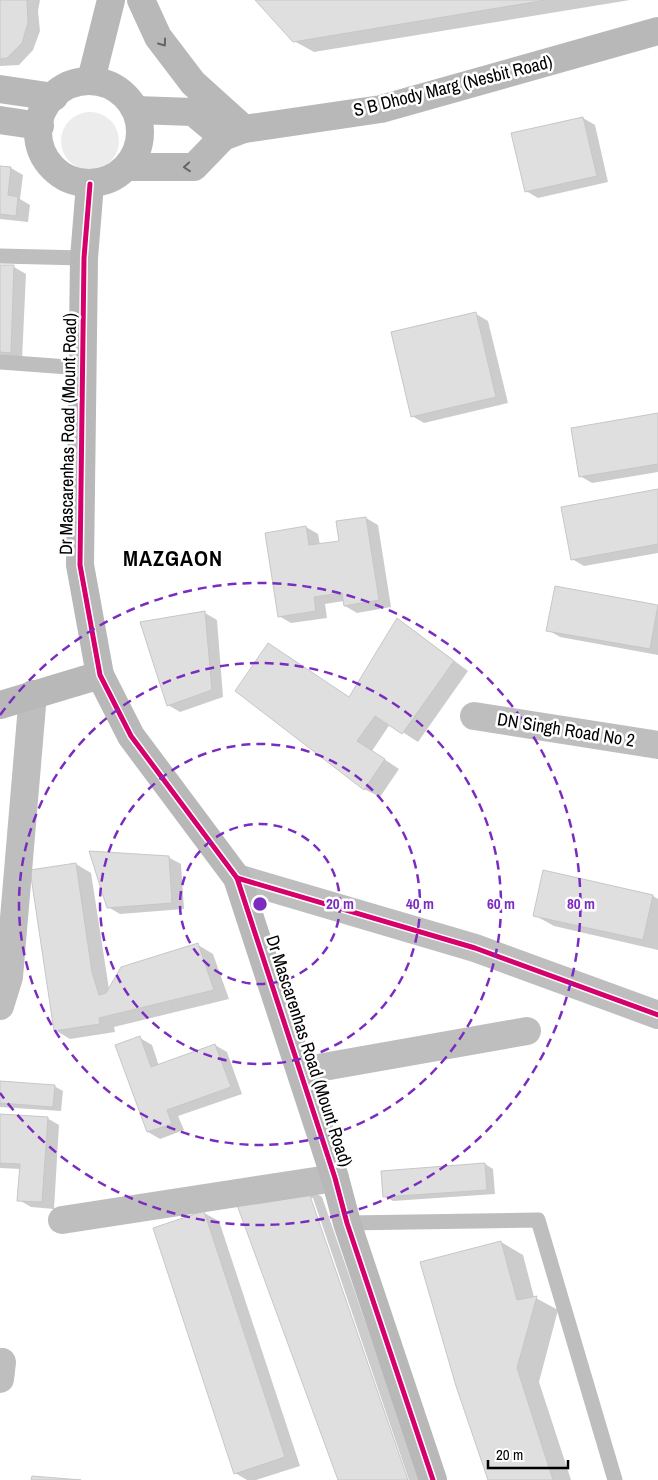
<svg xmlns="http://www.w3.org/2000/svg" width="658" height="1480" font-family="'Archivo Narrow',sans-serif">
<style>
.green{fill:#ececec}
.shadow{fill:#0003}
.building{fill:#dfdfdf;stroke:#c7c7c7}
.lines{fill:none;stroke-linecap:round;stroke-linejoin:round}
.lane{stroke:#bebebe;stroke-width:15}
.street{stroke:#bebebe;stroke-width:28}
.secondary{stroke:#b8b8b8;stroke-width:28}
.cycleway-casing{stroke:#fff;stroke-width:8}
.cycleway{stroke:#d6006c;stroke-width:5}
.oneway{stroke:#656565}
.ring{fill:none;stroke:#7b2cbf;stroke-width:2.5;stroke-dasharray:9 6}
.labels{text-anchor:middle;stroke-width:5;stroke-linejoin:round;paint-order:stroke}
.street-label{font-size:18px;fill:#000;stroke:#fff}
.district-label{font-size:22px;font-weight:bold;letter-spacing:1px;fill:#000;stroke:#fff}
.centre{fill:#7b2cbf;stroke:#fff;stroke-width:2.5}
.ring-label{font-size:15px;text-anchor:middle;font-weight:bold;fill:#7b2cbf;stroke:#fff;stroke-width:5;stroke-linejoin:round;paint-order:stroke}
</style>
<rect width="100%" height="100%" fill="#fff"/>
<circle class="green" cx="90" cy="141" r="29"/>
<g class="shadow">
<path d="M 0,0 L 40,0 L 38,11 L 40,31 L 33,50 L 19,65 L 0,66 Z"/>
<path d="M 257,0 L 630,0 L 314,52 L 294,41 Z"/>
<path d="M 583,118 L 595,125 L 608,182 L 538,198 L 526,191 Z"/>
<path d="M 0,167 L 11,168 L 23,175 L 20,199 L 30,205 L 28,222 L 0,219 Z"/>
<path d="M 0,266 L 14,267 L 26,274 L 22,359 L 0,358 Z"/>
<path d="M 476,314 L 488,321 L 508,403 L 424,423 L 412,416 Z"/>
<path d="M 658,415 L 658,472 L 592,483 L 580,476 Z"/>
<path d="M 658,491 L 658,553 L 584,566 L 572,559 Z"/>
<path d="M 366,518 L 378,525 L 391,607 L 357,613 L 345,606 L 344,601 L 325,604 L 327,618 L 291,623 L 279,616 L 306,527 L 318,534 L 320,545 L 340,542 Z"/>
<path d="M 556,588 L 658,606 L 658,655 L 560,637 L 548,630 Z"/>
<path d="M 205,613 L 217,620 L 223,697 L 180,712 L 168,705 L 142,623 Z"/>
<path d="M 397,620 L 412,629 L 468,671 L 418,742 L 390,724 L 372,751 L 399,769 L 380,797 L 364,789 L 269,644 L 350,698 Z"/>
<path d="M 168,857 L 181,864 L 184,909 L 120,914 L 108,907 Z"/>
<path d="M 76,864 L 91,873 L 109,989 L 198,945 L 213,954 L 229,999 L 114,1027 L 115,1032 L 70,1039 L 55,1030 Z"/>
<path d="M 544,872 L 653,896 L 658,899 L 658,950 L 554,926 L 534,915 Z"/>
<path d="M 140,1038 L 152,1045 L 159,1066 L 215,1045 L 227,1052 L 242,1094 L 178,1116 L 184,1130 L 160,1139 L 148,1132 L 117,1046 Z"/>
<path d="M 0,1083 L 54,1086 L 63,1091 L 61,1111 L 0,1107 Z"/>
<path d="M 0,1115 L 47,1118 L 59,1125 L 54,1209 L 31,1207 L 19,1200 L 21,1169 L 0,1168 Z"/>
<path d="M 485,1164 L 493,1169 L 495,1194 L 393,1201 L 385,1196 L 383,1172 Z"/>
<path d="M 307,1188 L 322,1197 L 420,1480 L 409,1480 L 313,1198 L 310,1198 L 407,1480 L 339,1480 Z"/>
<path d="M 204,1213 L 219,1221 L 300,1466 L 256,1480 L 247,1480 L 235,1473 Z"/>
<path d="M 501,1242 L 523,1255 L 534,1297 L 558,1310 L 539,1382 L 571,1480 L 489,1480 Z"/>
</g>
<g class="building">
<path d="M 0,0 L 27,0 L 28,23 L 22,43 L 7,58 L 0,59 Z"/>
<path d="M 255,0 L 546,0 L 293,42 Z"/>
<path d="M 583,117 L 597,176 L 525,192 L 511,133 Z"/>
<path d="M 0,166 L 11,167 L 8,195 L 18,197 L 16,216 L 0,214 Z"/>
<path d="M 0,265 L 14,265 L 11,353 L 0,352 Z"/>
<path d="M 476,312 L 496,397 L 411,417 L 391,332 Z"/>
<path d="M 658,413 L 658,464 L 579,477 L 571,428 Z"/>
<path d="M 658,489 L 658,544 L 571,560 L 561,507 Z"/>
<path d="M 366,517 L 379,600 L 344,606 L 342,593 L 314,597 L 316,611 L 278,617 L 265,533 L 306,526 L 309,545 L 339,541 L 336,521 Z"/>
<path d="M 555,586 L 658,605 L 650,649 L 546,631 Z"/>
<path d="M 205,611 L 212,690 L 167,706 L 140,622 Z"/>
<path d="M 397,618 L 454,661 L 402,734 L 375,716 L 357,741 L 385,759 L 364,790 L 235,691 L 268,643 L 349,697 Z"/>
<path d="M 89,851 L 169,856 L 172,903 L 107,908 Z"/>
<path d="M 76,863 L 92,972 L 99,995 L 106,993 L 121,967 L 198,943 L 214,990 L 99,1018 L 100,1024 L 54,1031 L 30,870 Z"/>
<path d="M 543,870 L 653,895 L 643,940 L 533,916 Z"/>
<path d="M 140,1036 L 151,1067 L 215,1044 L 231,1087 L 167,1110 L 172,1124 L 147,1132 L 115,1045 Z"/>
<path d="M 0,1081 L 55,1085 L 53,1107 L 0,1103 Z"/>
<path d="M 0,1114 L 48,1117 L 42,1202 L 17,1201 L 20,1164 L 0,1163 Z"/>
<path d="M 485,1163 L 487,1190 L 383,1197 L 381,1171 Z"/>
<path d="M 307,1187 L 408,1480 L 338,1480 L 237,1205 Z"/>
<path d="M 204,1211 L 285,1457 L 234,1474 L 153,1228 Z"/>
<path d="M 501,1241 L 517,1300 L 537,1296 L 517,1368 L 553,1480 L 488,1480 L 456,1386 L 420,1262 Z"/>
<path d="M 32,1476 L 81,1480 L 31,1480 Z"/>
</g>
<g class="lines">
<g class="lane">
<path d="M 0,256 L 84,258"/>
<path d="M 0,362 L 82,368"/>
<path d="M 347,1223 L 538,1220 L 615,1480"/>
</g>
<g class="street">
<path d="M 474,716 L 658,745"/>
<path d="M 237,878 L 475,948 L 658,1015"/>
<path d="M 0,1006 L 9,977 L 33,694"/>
<path d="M 301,1071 L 527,1031"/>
<path d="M 62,1220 L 335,1178"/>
<path d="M 0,1379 L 2,1362"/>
</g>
<g class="secondary">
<path d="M 141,0 L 158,37 L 193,83 L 244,129"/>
<path d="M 91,80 L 111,0"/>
<circle cx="89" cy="132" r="51"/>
<path d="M 0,89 L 54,97"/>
<path d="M 136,110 L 193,112 L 223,137"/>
<path d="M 0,120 L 40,126"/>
<path d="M 127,167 L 194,167 L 223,137 L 244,129 L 381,109 L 658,31"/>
<path d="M 90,184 L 84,258 L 80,565 L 100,675 L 131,736 L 237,878 L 335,1178 L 347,1223 L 433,1480"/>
<path d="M 0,705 L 100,675"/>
</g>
<g class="cycleway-casing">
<g id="cycleway">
<path d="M 90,184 L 84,258 L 80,565 L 100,675 L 131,736 L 237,878 L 335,1178 L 347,1223 L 433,1480"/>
<path d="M 237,878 L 475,948 L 658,1015"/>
</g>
</g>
<use href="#cycleway" class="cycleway"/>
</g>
<defs><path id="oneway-chevron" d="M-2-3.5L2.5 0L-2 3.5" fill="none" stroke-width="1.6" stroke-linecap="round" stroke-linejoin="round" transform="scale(1.25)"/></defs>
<g class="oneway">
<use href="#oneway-chevron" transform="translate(163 43) rotate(54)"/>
<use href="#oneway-chevron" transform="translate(187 167) rotate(175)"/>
</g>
<g class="ring">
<circle cx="260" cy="904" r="80"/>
<circle cx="260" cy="904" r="160"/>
<circle cx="260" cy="904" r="241"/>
<path d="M0 715A321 321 0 1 1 0 1093"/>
</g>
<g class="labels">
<g class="street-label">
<text transform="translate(453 86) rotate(-14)" y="6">S B Dhody Marg (Nesbit Road)</text>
<text transform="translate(68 434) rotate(-89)" y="6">Dr Mascarenhas Road (Mount Road)</text>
<text transform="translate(566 730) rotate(9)" y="6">DN Singh Road No 2</text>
<text transform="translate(309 1051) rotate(72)" y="6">Dr Mascarenhas Road (Mount Road)</text>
</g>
<g class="district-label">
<text x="173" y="566">MAZGAON</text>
</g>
</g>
<circle cx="260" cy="904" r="8" class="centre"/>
<g class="ring-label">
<text x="340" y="909">20 m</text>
<text x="420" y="909">40 m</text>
<text x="501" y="909">60 m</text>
<text x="581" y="909">80 m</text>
</g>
<path d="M488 1460v8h80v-8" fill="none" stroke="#000000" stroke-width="2.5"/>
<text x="496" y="1460" font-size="15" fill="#000000" stroke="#ffffff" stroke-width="4" paint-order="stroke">20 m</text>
</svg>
